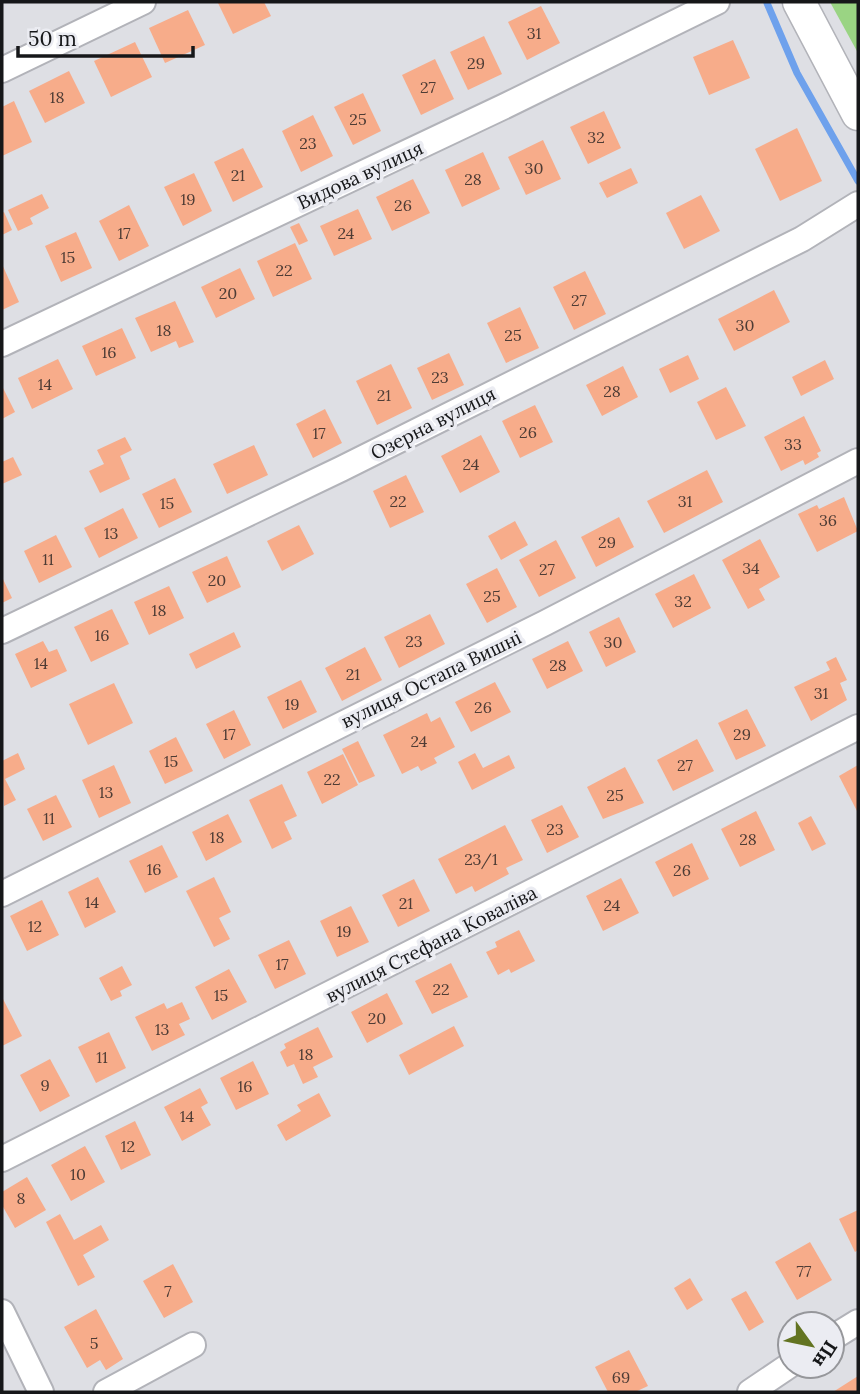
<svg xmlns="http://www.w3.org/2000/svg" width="860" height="1394" font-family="Lora,serif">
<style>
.green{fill:#9ad483}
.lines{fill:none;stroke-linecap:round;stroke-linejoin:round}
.stream{stroke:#6ea1ec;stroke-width:7}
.building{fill:#f7ac8a}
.minor-casing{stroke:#b2b3b9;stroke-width:28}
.major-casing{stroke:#b2b3b9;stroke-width:35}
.minor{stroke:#fff;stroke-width:24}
.major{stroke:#fff;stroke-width:32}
.labels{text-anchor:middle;stroke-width:7;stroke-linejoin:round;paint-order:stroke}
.number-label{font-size:16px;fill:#4e3c35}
.street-label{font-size:19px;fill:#161719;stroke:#ebecf2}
</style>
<rect width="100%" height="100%" fill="#dedfe4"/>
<path class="green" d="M 830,2 L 858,2 L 858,53 Z"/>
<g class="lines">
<path class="stream" d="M 767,3 L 797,73 L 858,181"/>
</g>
<g class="building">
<path d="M 264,2 L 271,16 L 233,34 L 218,3 Z"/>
<path d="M 541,6 L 560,43 L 527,60 L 508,22 Z"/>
<path d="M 188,10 L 205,45 L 165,63 L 149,28 Z"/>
<path d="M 484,36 L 502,74 L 468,90 L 450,52 Z"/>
<path d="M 733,40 L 750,78 L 709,95 L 693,57 Z"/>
<path d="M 135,42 L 152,77 L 111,97 L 94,61 Z"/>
<path d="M 435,59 L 454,99 L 421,115 L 402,75 Z"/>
<path d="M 69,71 L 85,103 L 45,123 L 29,91 Z"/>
<path d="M 363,93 L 381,131 L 353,145 L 334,107 Z"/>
<path d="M 14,101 L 32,142 L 2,156 L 2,107 Z"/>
<path d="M 604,111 L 621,148 L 588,164 L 570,127 Z"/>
<path d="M 313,115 L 333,156 L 301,172 L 282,131 Z"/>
<path d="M 797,128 L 822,181 L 780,201 L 755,149 Z"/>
<path d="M 543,140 L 561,179 L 526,195 L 508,157 Z"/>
<path d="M 243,148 L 263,187 L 233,202 L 214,162 Z"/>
<path d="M 483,152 L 500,189 L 462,207 L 445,170 Z"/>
<path d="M 631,168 L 638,183 L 607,198 L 599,183 Z"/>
<path d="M 194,173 L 212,211 L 183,226 L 164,187 Z"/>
<path d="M 413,179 L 430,213 L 392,231 L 376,197 Z"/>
<path d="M 42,194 L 49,208 L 30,218 L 33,224 L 18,231 L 8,210 Z"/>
<path d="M 701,195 L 720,231 L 684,249 L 666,213 Z"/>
<path d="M 129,205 L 149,246 L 119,261 L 99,221 Z"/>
<path d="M 358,209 L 372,239 L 334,256 L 320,226 Z"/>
<path d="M 4,212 L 12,230 L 2,235 L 2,213 Z"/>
<path d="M 299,223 L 308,241 L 299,245 L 290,227 Z"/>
<path d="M 76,232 L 92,268 L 61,282 L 45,246 Z"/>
<path d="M 295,243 L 312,279 L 273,297 L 257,261 Z"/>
<path d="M 2,264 L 19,302 L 2,310 Z"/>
<path d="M 240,268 L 255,299 L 216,318 L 201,287 Z"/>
<path d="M 585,271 L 606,314 L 574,330 L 553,287 Z"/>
<path d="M 774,290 L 790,322 L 734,351 L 718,319 Z"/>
<path d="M 175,301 L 194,342 L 179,348 L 176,341 L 151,352 L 135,318 Z"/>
<path d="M 520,307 L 539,348 L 506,363 L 487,323 Z"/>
<path d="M 122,328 L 136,358 L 96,376 L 82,346 Z"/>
<path d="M 449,353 L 464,385 L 432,400 L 417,368 Z"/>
<path d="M 688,355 L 699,379 L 670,393 L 659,369 Z"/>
<path d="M 58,359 L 73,389 L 32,409 L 18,378 Z"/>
<path d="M 825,360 L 834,379 L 801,396 L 792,377 Z"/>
<path d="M 391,364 L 412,408 L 377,425 L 356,381 Z"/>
<path d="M 623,366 L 638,397 L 602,416 L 586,385 Z"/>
<path d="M 2,386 L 15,412 L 2,419 Z"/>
<path d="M 726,387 L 746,426 L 716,440 L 697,402 Z"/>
<path d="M 535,405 L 553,442 L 520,458 L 502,421 Z"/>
<path d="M 325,409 L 342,443 L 313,458 L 296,424 Z"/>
<path d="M 804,416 L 821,451 L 817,453 L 819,457 L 805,465 L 803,460 L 781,471 L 764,437 Z"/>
<path d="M 481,435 L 500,472 L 460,493 L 441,456 Z"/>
<path d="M 125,437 L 132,450 L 120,456 L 130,479 L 100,493 L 89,471 L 104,464 L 97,450 Z"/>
<path d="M 254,445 L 268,475 L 227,494 L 213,464 Z"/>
<path d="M 13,457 L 22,475 L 2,484 L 2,462 Z"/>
<path d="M 707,470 L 723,502 L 664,533 L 647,501 Z"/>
<path d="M 406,475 L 424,512 L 390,528 L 373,491 Z"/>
<path d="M 175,478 L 192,512 L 159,528 L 142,494 Z"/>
<path d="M 844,497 L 858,531 L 817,552 L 798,514 L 817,505 L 819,509 Z"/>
<path d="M 123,508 L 138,538 L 99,558 L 84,528 Z"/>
<path d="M 619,517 L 634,547 L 596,567 L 581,537 Z"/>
<path d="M 515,521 L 528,545 L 501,560 L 488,536 Z"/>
<path d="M 299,525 L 314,554 L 282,571 L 267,541 Z"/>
<path d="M 56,535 L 72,567 L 39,583 L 24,551 Z"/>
<path d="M 760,539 L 780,577 L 759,589 L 765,600 L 748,609 L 722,560 Z"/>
<path d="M 556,540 L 576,578 L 539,597 L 519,560 Z"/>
<path d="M 227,556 L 241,587 L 207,603 L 192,572 Z"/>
<path d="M 497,568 L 517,607 L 487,623 L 466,584 Z"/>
<path d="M 694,574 L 711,608 L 673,628 L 655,594 Z"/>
<path d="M 2,577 L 12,598 L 2,603 Z"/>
<path d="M 169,586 L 184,618 L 149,635 L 134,602 Z"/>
<path d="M 112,609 L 129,644 L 91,662 L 74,627 Z"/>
<path d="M 430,614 L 445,644 L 399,668 L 384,637 Z"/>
<path d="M 619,617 L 636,652 L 606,667 L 589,632 Z"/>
<path d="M 234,632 L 241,647 L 196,669 L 189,654 Z"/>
<path d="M 43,641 L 49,652 L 57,649 L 67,671 L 31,688 L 15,654 Z"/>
<path d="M 568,641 L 583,671 L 547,689 L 532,659 Z"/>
<path d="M 365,647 L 382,680 L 342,701 L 325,668 Z"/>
<path d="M 836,657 L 847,680 L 840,683 L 847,700 L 811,721 L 794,687 L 830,670 L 826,662 Z"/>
<path d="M 301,680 L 317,712 L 283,729 L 267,697 Z"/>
<path d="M 495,682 L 511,712 L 471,732 L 455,702 Z"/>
<path d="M 114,683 L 133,723 L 88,745 L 69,704 Z"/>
<path d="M 747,709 L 766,746 L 736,760 L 718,723 Z"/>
<path d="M 234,710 L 251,745 L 224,759 L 206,724 Z"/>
<path d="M 427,713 L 431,722 L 440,717 L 455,747 L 434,758 L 437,763 L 421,771 L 418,766 L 402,774 L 383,735 Z"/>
<path d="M 176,737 L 193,771 L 165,784 L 149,751 Z"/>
<path d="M 697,739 L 714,771 L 673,791 L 657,760 Z"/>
<path d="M 358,741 L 375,776 L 359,783 L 342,749 Z"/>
<path d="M 18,753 L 25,769 L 5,779 L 16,800 L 4,806 L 2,761 Z"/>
<path d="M 475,753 L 483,768 L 509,755 L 515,768 L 472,790 L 458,762 Z"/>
<path d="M 343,754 L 358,785 L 322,804 L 307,772 Z"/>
<path d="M 114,765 L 131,803 L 99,818 L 82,780 Z"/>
<path d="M 858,765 L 858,813 L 839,776 Z"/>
<path d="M 625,767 L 644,803 L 603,819 L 587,787 Z"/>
<path d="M 282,784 L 297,816 L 284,822 L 292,839 L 272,849 L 249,800 Z"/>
<path d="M 56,795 L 72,827 L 43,841 L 27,809 Z"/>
<path d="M 562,805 L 579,837 L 547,853 L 531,820 Z"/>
<path d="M 756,811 L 775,850 L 740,867 L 721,829 Z"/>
<path d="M 228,814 L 242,842 L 206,861 L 192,832 Z"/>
<path d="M 811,816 L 826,844 L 812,851 L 798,823 Z"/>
<path d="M 505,825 L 523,860 L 506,868 L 509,874 L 475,892 L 472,886 L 456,894 L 438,859 Z"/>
<path d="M 692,843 L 709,879 L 673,897 L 655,862 Z"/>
<path d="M 162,845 L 178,877 L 145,893 L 129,861 Z"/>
<path d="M 98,877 L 116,912 L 85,928 L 68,892 Z"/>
<path d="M 214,877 L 231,912 L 219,918 L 230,939 L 214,947 L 186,891 Z"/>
<path d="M 621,878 L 639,913 L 603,931 L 586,896 Z"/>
<path d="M 414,879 L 430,911 L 398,927 L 382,895 Z"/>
<path d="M 42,900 L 59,935 L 27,951 L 10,916 Z"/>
<path d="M 351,906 L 369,942 L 337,957 L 320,921 Z"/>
<path d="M 519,930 L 535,961 L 511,973 L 509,969 L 498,975 L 486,952 L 497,947 L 495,942 Z"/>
<path d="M 289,940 L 306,974 L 275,989 L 258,955 Z"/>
<path d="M 451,963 L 468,997 L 432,1014 L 415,981 Z"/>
<path d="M 122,966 L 132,985 L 120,991 L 122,996 L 111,1001 L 99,978 Z"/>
<path d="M 229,969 L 247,1002 L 212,1020 L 195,987 Z"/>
<path d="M 387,993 L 403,1024 L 367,1043 L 351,1012 Z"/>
<path d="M 2,997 L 22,1036 L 2,1046 Z"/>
<path d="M 182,1002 L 190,1019 L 179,1024 L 185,1035 L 152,1051 L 135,1017 L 164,1003 L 167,1009 Z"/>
<path d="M 454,1026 L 464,1046 L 409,1075 L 399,1055 Z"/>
<path d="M 318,1027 L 333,1057 L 313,1067 L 318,1077 L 303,1084 L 294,1064 L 287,1067 L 280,1052 L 286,1048 L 284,1044 Z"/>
<path d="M 109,1032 L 126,1068 L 96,1083 L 78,1047 Z"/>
<path d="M 50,1059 L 70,1096 L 40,1112 L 20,1075 Z"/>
<path d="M 253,1061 L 269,1094 L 236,1110 L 220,1078 Z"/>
<path d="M 200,1088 L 208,1103 L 201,1107 L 211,1125 L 182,1141 L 164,1107 Z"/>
<path d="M 319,1093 L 331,1116 L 286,1141 L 277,1125 L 301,1111 L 297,1105 Z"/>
<path d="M 135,1121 L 151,1155 L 121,1170 L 105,1136 Z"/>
<path d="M 85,1146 L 105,1182 L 71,1201 L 51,1165 Z"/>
<path d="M 27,1177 L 46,1210 L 15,1228 L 2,1205 L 2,1192 Z"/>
<path d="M 858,1210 L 858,1250 L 855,1252 L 839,1219 Z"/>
<path d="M 60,1214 L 74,1240 L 101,1225 L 109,1240 L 83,1255 L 95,1277 L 78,1286 L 46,1222 Z"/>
<path d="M 810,1242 L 832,1280 L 797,1300 L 775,1262 Z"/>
<path d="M 173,1264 L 193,1302 L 164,1318 L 143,1281 Z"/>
<path d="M 690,1278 L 703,1300 L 687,1310 L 674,1288 Z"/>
<path d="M 746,1291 L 764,1322 L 749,1331 L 731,1299 Z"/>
<path d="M 96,1309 L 123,1359 L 106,1370 L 100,1360 L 87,1368 L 64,1327 Z"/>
<path d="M 629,1350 L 648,1386 L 635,1392 L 608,1392 L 595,1367 Z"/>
<path d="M 858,1376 L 858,1392 L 833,1392 Z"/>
</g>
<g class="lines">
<g class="minor-casing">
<g id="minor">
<path d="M 2,70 L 143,2"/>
<path d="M 2,344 L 505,106 L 717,2"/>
<path d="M 2,631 L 341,469 L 802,239 L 858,204"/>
<path d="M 2,894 L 545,623 L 858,461"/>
<path d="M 2,1159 L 858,727"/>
<path d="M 2,1312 L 41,1392"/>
<path d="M 832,1338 L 858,1322"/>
<path d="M 106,1392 L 193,1345"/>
<path d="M 750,1392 L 790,1365"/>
</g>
</g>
<g class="major-casing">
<path id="major" d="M 799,2 L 858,114"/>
</g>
<use href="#minor" class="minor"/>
<use href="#major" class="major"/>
</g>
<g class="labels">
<g class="number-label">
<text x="534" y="39">31</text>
<text x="476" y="69">29</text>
<text x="428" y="93">27</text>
<text x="57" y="103">18</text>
<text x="358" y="125">25</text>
<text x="596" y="143">32</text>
<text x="308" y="149">23</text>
<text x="534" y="174">30</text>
<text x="238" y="181">21</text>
<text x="473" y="185">28</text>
<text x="188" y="205">19</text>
<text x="403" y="211">26</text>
<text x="124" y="239">17</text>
<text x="346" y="239">24</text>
<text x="68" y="263">15</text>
<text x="284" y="276">22</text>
<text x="228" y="299">20</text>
<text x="579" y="306">27</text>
<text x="745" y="331">30</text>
<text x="164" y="336">18</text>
<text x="513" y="341">25</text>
<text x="109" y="358">16</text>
<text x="440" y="383">23</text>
<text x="45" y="390">14</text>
<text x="612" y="397">28</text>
<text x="384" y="401">21</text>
<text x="528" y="438">26</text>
<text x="319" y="439">17</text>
<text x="793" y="450">33</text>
<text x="471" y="470">24</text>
<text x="398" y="507">22</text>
<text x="685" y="507">31</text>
<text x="167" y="509">15</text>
<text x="828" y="526">36</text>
<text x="111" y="539">13</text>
<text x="607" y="548">29</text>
<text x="48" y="565">11</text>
<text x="751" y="574">34</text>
<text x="547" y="575">27</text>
<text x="217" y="586">20</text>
<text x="492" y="602">25</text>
<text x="683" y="607">32</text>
<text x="159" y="616">18</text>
<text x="102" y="641">16</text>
<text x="414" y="647">23</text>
<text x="613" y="648">30</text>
<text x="41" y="669">14</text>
<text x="558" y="671">28</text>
<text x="353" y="680">21</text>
<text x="821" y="699">31</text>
<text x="292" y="710">19</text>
<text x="483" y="713">26</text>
<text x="229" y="740">17</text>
<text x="742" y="740">29</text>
<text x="419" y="747">24</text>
<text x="171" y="767">15</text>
<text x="685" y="771">27</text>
<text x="332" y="785">22</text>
<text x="106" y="798">13</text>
<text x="615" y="801">25</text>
<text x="49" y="824">11</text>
<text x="555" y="835">23</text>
<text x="217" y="843">18</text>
<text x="748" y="845">28</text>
<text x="481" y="865">23/1</text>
<text x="154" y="875">16</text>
<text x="682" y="876">26</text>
<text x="92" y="908">14</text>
<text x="406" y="909">21</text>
<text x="612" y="911">24</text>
<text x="35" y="932">12</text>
<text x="344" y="937">19</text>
<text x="282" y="970">17</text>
<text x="441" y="995">22</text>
<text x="221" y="1001">15</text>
<text x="377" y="1024">20</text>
<text x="162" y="1035">13</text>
<text x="306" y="1060">18</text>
<text x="102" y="1063">11</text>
<text x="45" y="1091">9</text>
<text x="245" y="1092">16</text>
<text x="187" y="1122">14</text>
<text x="128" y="1152">12</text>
<text x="78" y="1180">10</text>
<text x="21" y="1204">8</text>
<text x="804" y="1277">77</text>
<text x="168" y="1297">7</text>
<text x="94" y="1349">5</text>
<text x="621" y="1383">69</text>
</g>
<g class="street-label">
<text transform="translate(360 175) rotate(-25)" y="7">Видова вулиця</text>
<text transform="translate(433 423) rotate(-27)" y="7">Озерна вулиця</text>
<text transform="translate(431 679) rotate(-26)" y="7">вулиця Остапа Вишні</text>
<text transform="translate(431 944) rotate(-27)" y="7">вулиця Стефана Коваліва</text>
</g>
</g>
<rect width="860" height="1394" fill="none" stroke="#161719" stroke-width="7"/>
<g transform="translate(811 1345) rotate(123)"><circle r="33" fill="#ebecf2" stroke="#96979b" stroke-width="2"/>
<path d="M0-5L12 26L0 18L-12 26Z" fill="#637422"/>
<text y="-10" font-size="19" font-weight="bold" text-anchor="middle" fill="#161719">Пн</text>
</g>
<path d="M18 46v10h175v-10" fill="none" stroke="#161719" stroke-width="3.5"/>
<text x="28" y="46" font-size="21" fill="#161719" stroke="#ebecf2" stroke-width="5" paint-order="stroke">50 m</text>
</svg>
